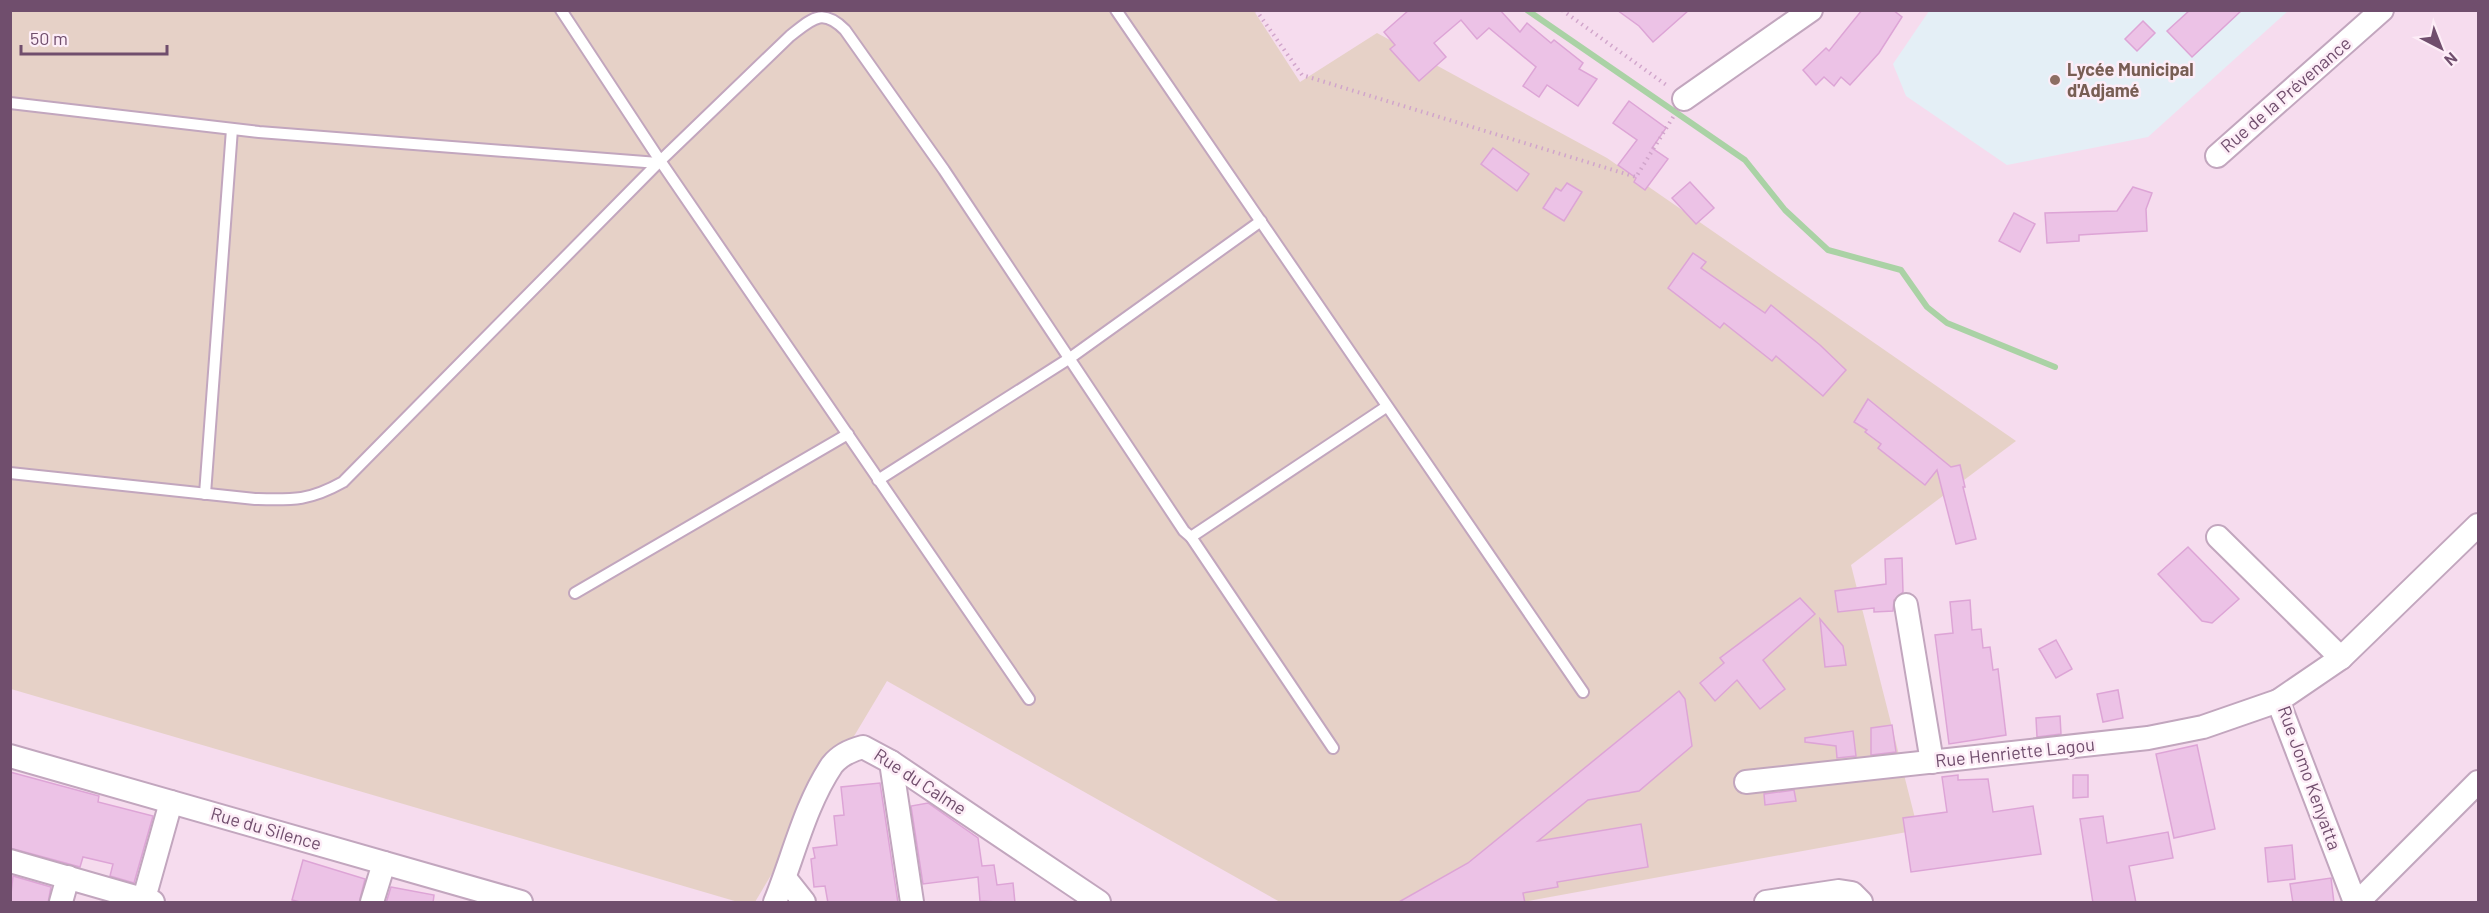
<svg xmlns="http://www.w3.org/2000/svg" width="2489" height="913" font-family="Barlow,sans-serif">
<style>
.residential{fill:#f6dcee}
.education{fill:#e4eff6}
.green{fill:#e6d1c7}
.lines{fill:none;stroke-linecap:round;stroke-linejoin:round}
.stream{stroke:#aad2a5;stroke-width:6}
.building{fill:#ecc2e6;stroke:#dda4d6;stroke-width:1.5}
.service-casing{stroke:#c2a6be;stroke-width:14}
.minor-casing{stroke:#c2a6be;stroke-width:26}
.path{stroke:#d1a5cb;stroke-width:4;stroke-dasharray:1.5 4.5;stroke-linecap:butt}
.service{stroke:#fff;stroke-width:10}
.minor{stroke:#fff;stroke-width:22}
.education-dot{fill:#8d6e63;stroke:#fdedf7;stroke-width:2}
.labels{text-anchor:middle;stroke-width:5;stroke-linejoin:round;paint-order:stroke}
.education-label{font-size:18px;font-weight:bold;fill:#785e54;stroke:#fdedf7;text-anchor:start}
.street-label{font-size:18px;fill:#704e6d;stroke:#fdedf7}
</style>
<rect width="100%" height="100%" fill="#fae7f3"/>
<rect class="residential" x="11" y="11" width="2467" height="891"/>
<path class="education" d="M 1929,11 L 2288,11 L 2148,137 L 2007,165 L 1906,96 L 1893,64 Z"/>
<path class="green" d="M 10,11 L 1254,11 L 1300,82 L 1377,33 L 1607,158 L 2016,441 L 1851,565 L 1918,830 L 1522,902 L 1280,902 L 887,681 L 755,902 L 738,902 L 11,689 Z"/>
<g class="lines">
<path class="stream" d="M 1527,10 L 1745,160 L 1785,210 L 1828,250 L 1901,270 L 1927,307 L 1947,323 L 2055,367"/>
</g>
<g class="building">
<path d="M 1409,10 L 1500,10 L 1520,32 L 1527,23 L 1551,43 L 1554,40 L 1583,63 L 1579,69 L 1597,79 L 1578,106 L 1547,85 L 1539,97 L 1523,86 L 1536,67 L 1489,28 L 1477,39 L 1461,20 L 1434,43 L 1446,57 L 1419,81 L 1390,49 L 1395,45 L 1384,32 Z"/>
<path d="M 1617,10 L 1689,10 L 1653,42 L 1639,26 Z"/>
<path d="M 1862,10 L 1893,10 L 1902,17 L 1879,53 L 1850,85 L 1841,77 L 1834,86 L 1824,77 L 1816,85 L 1803,70 L 1826,48 L 1829,51 Z"/>
<path d="M 2190,10 L 2242,10 L 2192,57 L 2167,31 Z"/>
<path d="M 2143,21 L 2155,33 L 2137,51 L 2125,39 Z"/>
<path d="M 1629,101 L 1666,128 L 1652,148 L 1668,159 L 1645,190 L 1634,182 L 1636,178 L 1618,165 L 1637,140 L 1613,123 Z"/>
<path d="M 1493,148 L 1529,174 L 1517,191 L 1481,164 Z"/>
<path d="M 1690,182 L 1714,208 L 1696,224 L 1672,198 Z"/>
<path d="M 1567,183 L 1582,192 L 1564,221 L 1543,208 L 1556,188 L 1561,191 Z"/>
<path d="M 2133,187 L 2152,193 L 2146,209 L 2147,231 L 2079,235 L 2079,241 L 2047,243 L 2045,213 L 2117,211 Z"/>
<path d="M 2014,213 L 2035,224 L 2020,252 L 1999,241 Z"/>
<path d="M 1693,253 L 1706,262 L 1701,268 L 1765,313 L 1771,305 L 1820,345 L 1846,370 L 1823,396 L 1776,356 L 1772,361 L 1724,323 L 1720,328 L 1668,288 Z"/>
<path d="M 1868,399 L 1951,467 L 1960,465 L 1965,487 L 1963,487 L 1976,539 L 1956,544 L 1937,470 L 1925,485 L 1878,448 L 1881,444 L 1865,432 L 1867,430 L 1854,422 Z"/>
<path d="M 2188,547 L 2239,599 L 2212,623 L 2202,621 L 2158,574 Z"/>
<path d="M 1902,558 L 1903,592 L 1894,600 L 1893,611 L 1874,612 L 1874,608 L 1838,612 L 1835,591 L 1886,584 L 1885,559 Z"/>
<path d="M 1800,598 L 1815,614 L 1763,660 L 1785,689 L 1760,709 L 1737,680 L 1715,701 L 1700,683 L 1724,663 L 1720,658 Z"/>
<path d="M 1970,600 L 1972,630 L 1981,629 L 1983,648 L 1990,647 L 1993,670 L 1998,669 L 2006,735 L 1949,744 L 1935,635 L 1953,633 L 1950,602 Z"/>
<path d="M 1820,619 L 1843,646 L 1846,665 L 1825,667 Z"/>
<path d="M 2056,640 L 2072,669 L 2056,678 L 2039,649 Z"/>
<path d="M 2118,690 L 2123,718 L 2103,722 L 2097,694 Z"/>
<path d="M 1679,691 L 1685,699 L 1692,746 L 1639,791 L 1588,800 L 1538,841 L 1641,824 L 1648,867 L 1557,882 L 1558,887 L 1523,893 L 1525,903 L 1397,903 L 1468,863 Z"/>
<path d="M 2060,716 L 2061,734 L 2037,737 L 2036,718 Z"/>
<path d="M 1892,725 L 1896,752 L 1871,755 L 1871,728 Z"/>
<path d="M 1853,731 L 1856,756 L 1837,758 L 1836,746 L 1805,742 L 1805,738 Z"/>
<path d="M 2197,745 L 2215,829 L 2174,838 L 2156,754 Z"/>
<path d="M 10,772 L 99,796 L 98,802 L 153,816 L 134,883 L 110,876 L 113,864 L 83,857 L 80,867 L 10,848 Z"/>
<path d="M 1958,775 L 1958,780 L 1988,779 L 1993,812 L 2033,806 L 2041,854 L 1911,872 L 1903,818 L 1947,812 L 1942,777 Z"/>
<path d="M 2073,775 L 2088,775 L 2088,797 L 2073,798 Z"/>
<path d="M 880,783 L 898,903 L 828,903 L 825,886 L 814,887 L 811,859 L 815,858 L 813,848 L 837,845 L 834,816 L 844,815 L 841,787 Z"/>
<path d="M 1794,790 L 1796,801 L 1765,805 L 1764,794 Z"/>
<path d="M 928,803 L 978,838 L 982,866 L 994,865 L 997,885 L 1013,883 L 1015,903 L 980,901 L 978,877 L 923,884 L 911,806 Z"/>
<path d="M 2103,816 L 2107,843 L 2168,832 L 2173,858 L 2129,866 L 2136,903 L 2093,903 L 2080,819 Z"/>
<path d="M 2292,845 L 2295,879 L 2268,882 L 2265,848 Z"/>
<path d="M 303,860 L 365,879 L 359,903 L 304,903 L 292,900 Z"/>
<path d="M 13,876 L 51,887 L 48,903 L 10,903 Z"/>
<path d="M 2331,878 L 2334,903 L 2293,903 L 2290,884 Z"/>
<path d="M 391,887 L 434,895 L 433,903 L 386,903 Z"/>
</g>
<g class="lines">
<g class="service-casing">
<g id="service">
<path d="M 561,10 L 661,162 L 1029,699"/>
<path d="M 1116,10 L 1583,692"/>
<path d="M 10,103 L 259,132 L 658,163"/>
<path d="M 10,473 L 255,499 C 293,500 309,501 343,482 L 658,163 L 790,36 C 812,19 822,7 845,30 L 944,170 L 1184,531 L 1191,537 L 1333,748"/>
<path d="M 878,480 L 1070,358 L 1261,221"/>
<path d="M 205,494 L 232,129"/>
<path d="M 1191,537 L 1386,407"/>
<path d="M 575,593 L 848,434"/>
</g>
</g>
<g class="minor-casing">
<g id="minor">
<path d="M 1684,99 L 1811,10"/>
<path d="M 2217,156 L 2382,10"/>
<path d="M 2218,537 L 2341,658"/>
<path d="M 1906,605 L 1932,762"/>
<path d="M 10,756 L 521,902"/>
<path d="M 891,762 L 912,902"/>
<path d="M 1746,782 L 2148,738 L 2203,727 L 2278,701"/>
<path d="M 10,861 L 153,902"/>
<path d="M 785,878 L 804,902"/>
<path d="M 61,902 L 68,877"/>
<path d="M 143,902 L 171,802"/>
<path d="M 372,902 L 384,863"/>
<path d="M 775,902 C 793,858 805,805 832,765 C 840,755 851,750 863,747 L 891,762 L 1099,902"/>
<path d="M 1766,902 L 1839,891 L 1852,893 L 1861,902"/>
<path d="M 2355,902 L 2278,701 L 2341,658 L 2478,525"/>
<path d="M 2358,902 L 2478,782"/>
</g>
</g>
<g class="path">
<path d="M 1256,10 L 1302,75 L 1636,177 L 1675,114"/>
<path d="M 1562,10 L 1669,87"/>
</g>
<use href="#service" class="service"/>
<use href="#minor" class="minor"/>
</g>
<circle class="education-dot" cx="2055" cy="80" r="6"/>
<g class="labels">
<g class="education-label">
<text x="2067" y="76">Lycée Municipal<tspan x="2067" dy="21">d'Adjamé</tspan></text>
</g>
<g class="street-label">
<text transform="translate(2286 95) rotate(-41)" y="6">Rue de la Prévenance</text>
<text transform="translate(2015 753) rotate(-6)" y="6">Rue Henriette Lagou</text>
<text transform="translate(2309 778) rotate(70)" y="6">Rue Jomo Kenyatta</text>
<text transform="translate(920 782) rotate(33)" y="6">Rue du Calme</text>
<text transform="translate(266 829) rotate(16)" y="6">Rue du Silence</text>
</g>
</g>
<rect width="2489" height="913" fill="none" stroke="#704e6d" stroke-width="24"/>
<g transform="translate(2441 48) rotate(138)" stroke="#fdedf7" stroke-width="4.5" paint-order="stroke">
<path d="M0-4.5L10 22L0 15L-10 22Z" fill="#704e6d"/>
<text y="-9" font-size="16" font-weight="bold" text-anchor="middle" fill="#704e6d">N</text>
</g>
<path d="M21 45v9h146v-9" fill="none" stroke="#704e6d" stroke-width="3"/>
<text x="30" y="45" font-size="18" fill="#704e6d" stroke="#fdedf7" stroke-width="4.5" paint-order="stroke">50 m</text>
</svg>
